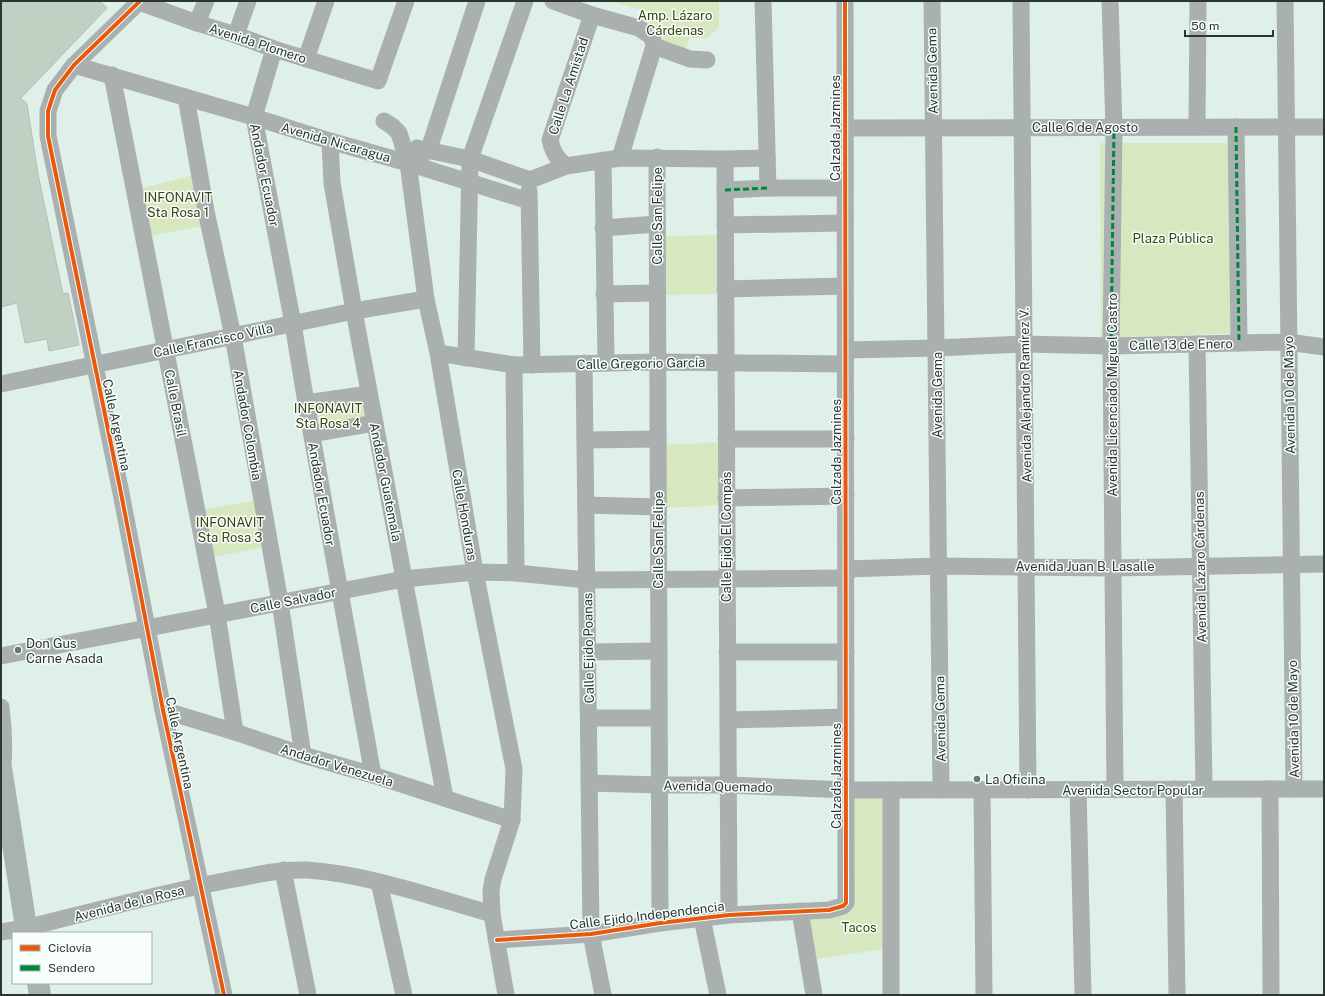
<svg xmlns="http://www.w3.org/2000/svg" width="1325" height="996" font-family="'Public Sans',sans-serif">
<style>
.green{fill:#d7e8c0}
.building{fill:#c0d1c4;stroke:#b3beb8}
.lines{fill:none;stroke-linecap:round;stroke-linejoin:round}
.minor{stroke:#a9b0af;stroke-width:17}
.major{stroke:#a8b3b0;stroke-width:22}
.quiet{stroke:#00873e;stroke-width:3;stroke-dasharray:6 3;stroke-linecap:butt}
.cycleway-casing{stroke:#f7fefb;stroke-width:6}
.cycleway{stroke:#e8590c;stroke-width:4}
.poi-dot{fill:#697771;stroke:#f7fefb;stroke-width:1.5}
.labels{text-anchor:middle;stroke-width:3;stroke-linejoin:round;paint-order:stroke}
.park-label{font-size:13px;fill:#3a4311;stroke:#f7fefb}
.street-label{font-size:13px;fill:#2a3631;stroke:#f7fefb}
.poi-label{font-size:13px;fill:#2a3631;stroke:#f7fefb;text-anchor:start}
</style>
<rect width="100%" height="100%" fill="#dff0e9"/>
<g class="green">
<path d="M 608,1 L 719,1 L 719,27 L 707,38 L 690,38 L 684,53 L 658,42 L 648,29 L 651,12 Z"/>
<path d="M 1100,143 L 1245,143 L 1245,333 L 1101,338 Z"/>
<path d="M 199,174 L 209,225 L 144,237 L 134,190 Z"/>
<path d="M 720,235 L 720,294 L 658,295 L 658,236 Z"/>
<path d="M 369,394 L 375,423 L 312,434 L 306,403 Z"/>
<path d="M 721,442 L 724,505 L 666,508 L 663,445 Z"/>
<path d="M 261,499 L 270,546 L 207,558 L 197,511 Z"/>
<path d="M 850,793 L 887,794 L 884,949 L 810,960 L 802,912 L 843,908 Z"/>
</g>
<path class="building" d="M 1,1 L 100,1 L 107,8 L 21,98 L 27,104 L 38,174 L 63,294 L 68,293 L 79,345 L 49,351 L 47,339 L 25,343 L 17,303 L 1,307 Z"/>
<g class="lines">
<g class="minor">
<path d="M 140,1 L 74,65 L 55,90 L 48,111 L 48,136 L 120,488 L 163,710 L 224,995"/>
<path d="M 553,1 L 592,15 L 639,28 L 652,37 L 654,46 L 620,158"/>
<path d="M 763,1 L 768,188"/>
<path d="M 932,1 L 941,790"/>
<path d="M 1021,1 L 1028,790"/>
<path d="M 1110,1 L 1114,127 L 1111,346 L 1115,790"/>
<path d="M 1285,1 L 1294,789"/>
<path d="M 139,2 L 197,23 L 236,35 L 274,49 L 378,81 L 406,1"/>
<path d="M 197,23 L 206,1"/>
<path d="M 236,35 L 248,1"/>
<path d="M 654,46 L 690,59 L 707,60"/>
<path d="M 274,49 L 254,117 L 293,324 L 306,403 L 373,775"/>
<path d="M 306,59 L 326,1"/>
<path d="M 74,65 L 254,117 L 330,141 L 408,163 L 529,201"/>
<path d="M 112,75 L 217,614 L 235,732"/>
<path d="M 186,97 L 206,211 L 233,336 L 280,602 L 303,755"/>
<path d="M 384,121 L 392,126 L 399,133 L 408,163 L 426,299 L 438,353 L 475,572 L 514,769 L 512,820 L 493,879 L 491,891 L 492,914 L 506,995"/>
<path d="M 1197,127 L 1198,1"/>
<path d="M 1236,127 L 1239,343"/>
<path d="M 845,128 L 1324,127"/>
<path d="M 330,141 L 332,183 L 354,311 L 445,798"/>
<path d="M 417,148 L 470,159 L 530,180"/>
<path d="M 657,157 L 660,923"/>
<path d="M 725,159 L 729,915"/>
<path d="M 603,160 L 606,363"/>
<path d="M 408,163 L 422,156 L 430,146 L 477,1"/>
<path d="M 566,166 C 556,158 553,152 550,140 L 592,15"/>
<path d="M 530,180 L 566,166 L 620,158 L 725,159 L 767,158"/>
<path d="M 725,190 L 768,188 L 845,188"/>
<path d="M 529,191 L 532,365"/>
<path d="M 725,225 L 845,223"/>
<path d="M 603,228 L 657,224"/>
<path d="M 725,289 L 845,286"/>
<path d="M 604,294 L 657,293"/>
<path d="M 1197,344 L 1204,789"/>
<path d="M 846,350 L 936,348 L 1024,344 L 1111,346 L 1288,342 L 1324,347"/>
<path d="M 438,353 L 514,365 L 657,362 L 845,364"/>
<path d="M 466,358 L 470,159 L 525,1"/>
<path d="M 584,363 L 591,934 L 603,995"/>
<path d="M 514,365 L 516,573"/>
<path d="M 1,384 L 354,311 L 426,299"/>
<path d="M 306,403 L 369,394"/>
<path d="M 312,434 L 375,423"/>
<path d="M 726,439 L 846,439"/>
<path d="M 585,440 L 658,439"/>
<path d="M 726,498 L 846,496"/>
<path d="M 586,505 L 658,507"/>
<path d="M 846,569 L 938,566 L 1113,568 L 1324,564"/>
<path d="M 588,652 L 659,651"/>
<path d="M 727,652 L 846,652"/>
<path d="M 1,656 L 404,579 L 475,572 L 516,573 L 587,580 L 846,578"/>
<path d="M 1,707 C 4,730 5,750 2,774"/>
<path d="M 163,710 L 235,732 L 303,755 L 373,775 L 512,820"/>
<path d="M 589,718 L 659,718"/>
<path d="M 728,720 L 846,717"/>
<path d="M 589,783 L 659,785 L 728,785 L 846,790 L 1324,789"/>
<path d="M 1174,789 L 1177,995"/>
<path d="M 1270,789 L 1271,995"/>
<path d="M 982,790 L 984,995"/>
<path d="M 1078,790 L 1083,995"/>
<path d="M 283,870 L 308,995"/>
<path d="M 379,882 L 404,995"/>
<path d="M 800,911 L 814,995"/>
<path d="M 702,918 L 718,995"/>
<path d="M 1,932 L 26,928 C 94,911 161,893 229,880 C 255,875 281,869 307,870 C 367,874 433,897 492,914"/>
<path d="M 497,940 L 591,934 L 660,923 L 729,915 L 829,910 L 843,906 L 846,903 L 845,1"/>
<path d="M 891,995 L 891,790"/>
</g>
<g class="major">
<path d="M 1,768 L 27,933"/>
<path d="M 38,983 L 40,995"/>
</g>
<g class="quiet">
<path d="M 1236,127 L 1239,343"/>
<path d="M 725,190 L 768,188"/>
<path d="M 1111,346 L 1114,127"/>
</g>
<g class="cycleway-casing">
<g id="cycleway">
<path d="M 140,1 L 74,65 L 55,90 L 48,111 L 48,136 L 120,488 L 163,710 L 224,995"/>
<path d="M 497,940 L 591,934 L 660,923 L 729,915 L 829,910 L 843,906 L 846,903 L 845,1"/>
</g>
</g>
<use href="#cycleway" class="cycleway"/>
</g>
<g class="poi-dot">
<circle cx="18" cy="650" r="4"/>
<circle cx="977" cy="779" r="4"/>
</g>
<g class="labels">
<g class="park-label">
<text x="675" y="20">Amp. Lázaro<tspan x="675" dy="15">Cárdenas</tspan></text>
<text x="178" y="202">INFONAVIT<tspan x="178" dy="15">Sta Rosa 1</tspan></text>
<text x="1173" y="243">Plaza Pública</text>
<text x="328" y="413">INFONAVIT<tspan x="328" dy="15">Sta Rosa 4</tspan></text>
<text x="230" y="527">INFONAVIT<tspan x="230" dy="15">Sta Rosa 3</tspan></text>
<text x="859" y="932">Tacos</text>
</g>
<g class="street-label">
<text transform="translate(258 43) rotate(18)" y="5">Avenida Plomero</text>
<text transform="translate(932 71) rotate(-91)" y="5">Avenida Gema</text>
<text transform="translate(568 86) rotate(-72)" y="5">Calle La Amistad</text>
<text x="1085" y="132">Calle 6 de Agosto</text>
<text transform="translate(835 128) rotate(-90)" y="5">Calzada Jazmines</text>
<text transform="translate(336 142) rotate(16)" y="5">Avenida Nicaragua</text>
<text transform="translate(265 175) rotate(79)" y="5">Andador Ecuador</text>
<text transform="translate(657 216) rotate(-90)" y="5">Calle San Felipe</text>
<text transform="translate(213 340) rotate(-12)" y="5">Calle Francisco Villa</text>
<text transform="translate(1181 344) rotate(-1)" y="5">Calle 13 de Enero</text>
<text transform="translate(641 363) rotate(-1)" y="5">Calle Gregorio García</text>
<text transform="translate(937 395) rotate(-90)" y="5">Avenida Gema</text>
<text transform="translate(1025 395) rotate(-91)" y="5">Avenida Alejandro Ramírez V.</text>
<text transform="translate(1112 395) rotate(-90)" y="5">Avenida Licenciado Miguel Castro</text>
<text transform="translate(1289 395) rotate(-91)" y="5">Avenida 10 de Mayo</text>
<text transform="translate(176 403) rotate(79)" y="5">Calle Brasil</text>
<text transform="translate(117 425) rotate(78)" y="5">Calle Argentina</text>
<text transform="translate(248 425) rotate(80)" y="5">Andador Colombia</text>
<text transform="translate(836 452) rotate(-90)" y="5">Calzada Jazmines</text>
<text transform="translate(386 482) rotate(79)" y="5">Andador Guatemala</text>
<text transform="translate(322 494) rotate(80)" y="5">Andador Ecuador</text>
<text transform="translate(465 515) rotate(80)" y="5">Calle Honduras</text>
<text transform="translate(726 537) rotate(-90)" y="5">Calle Ejido El Compás</text>
<text transform="translate(658 540) rotate(-90)" y="5">Calle San Felipe</text>
<text x="1085" y="571">Avenida Juan B. Lasalle</text>
<text transform="translate(1200 567) rotate(-91)" y="5">Avenida Lázaro Cárdenas</text>
<text transform="translate(293 600) rotate(-11)" y="5">Calle Salvador</text>
<text transform="translate(588 648) rotate(-91)" y="5">Calle Ejido Poanas</text>
<text transform="translate(940 719) rotate(-91)" y="5">Avenida Gema</text>
<text transform="translate(1293 719) rotate(-91)" y="5">Avenida 10 de Mayo</text>
<text transform="translate(180 743) rotate(78)" y="5">Calle Argentina</text>
<text transform="translate(337 765) rotate(17)" y="5">Andador Venezuela</text>
<text transform="translate(836 776) rotate(-90)" y="5">Calzada Jazmines</text>
<text transform="translate(718 786) rotate(1)" y="5">Avenida Quemado</text>
<text x="1133" y="795">Avenida Sector Popular</text>
<text transform="translate(129 903) rotate(-14)" y="5">Avenida de la Rosa</text>
<text transform="translate(647 915) rotate(-7)" y="5">Calle Ejido Independencia</text>
</g>
<g class="poi-label">
<text x="26" y="648">Don Gus<tspan x="26" dy="15">Carne Asada</tspan></text>
<text x="985" y="784">La Oficina</text>
</g>
</g>
<rect width="1325" height="996" fill="none" stroke="#2a3631" stroke-width="4"/>
<rect x="12" y="932" width="140" height="52" fill="#f7fefb" stroke="#a5aeaa"/>
<rect x="20" y="945" width="20" height="6" fill="#e8590c" stroke="#a5aeaa"/>
<text x="48" y="952" font-size="12" fill="#2a3631">Ciclovía</text>
<rect x="20" y="965" width="20" height="6" fill="#00873e" stroke="#a5aeaa"/>
<text x="48" y="972" font-size="12" fill="#2a3631">Sendero</text>
<path d="M1185 30v6h88v-6" fill="none" stroke="#2a3631" stroke-width="2"/>
<text x="1191" y="30" font-size="12" fill="#2a3631" stroke="#f7fefb" stroke-width="3" paint-order="stroke">50 m</text>
</svg>
